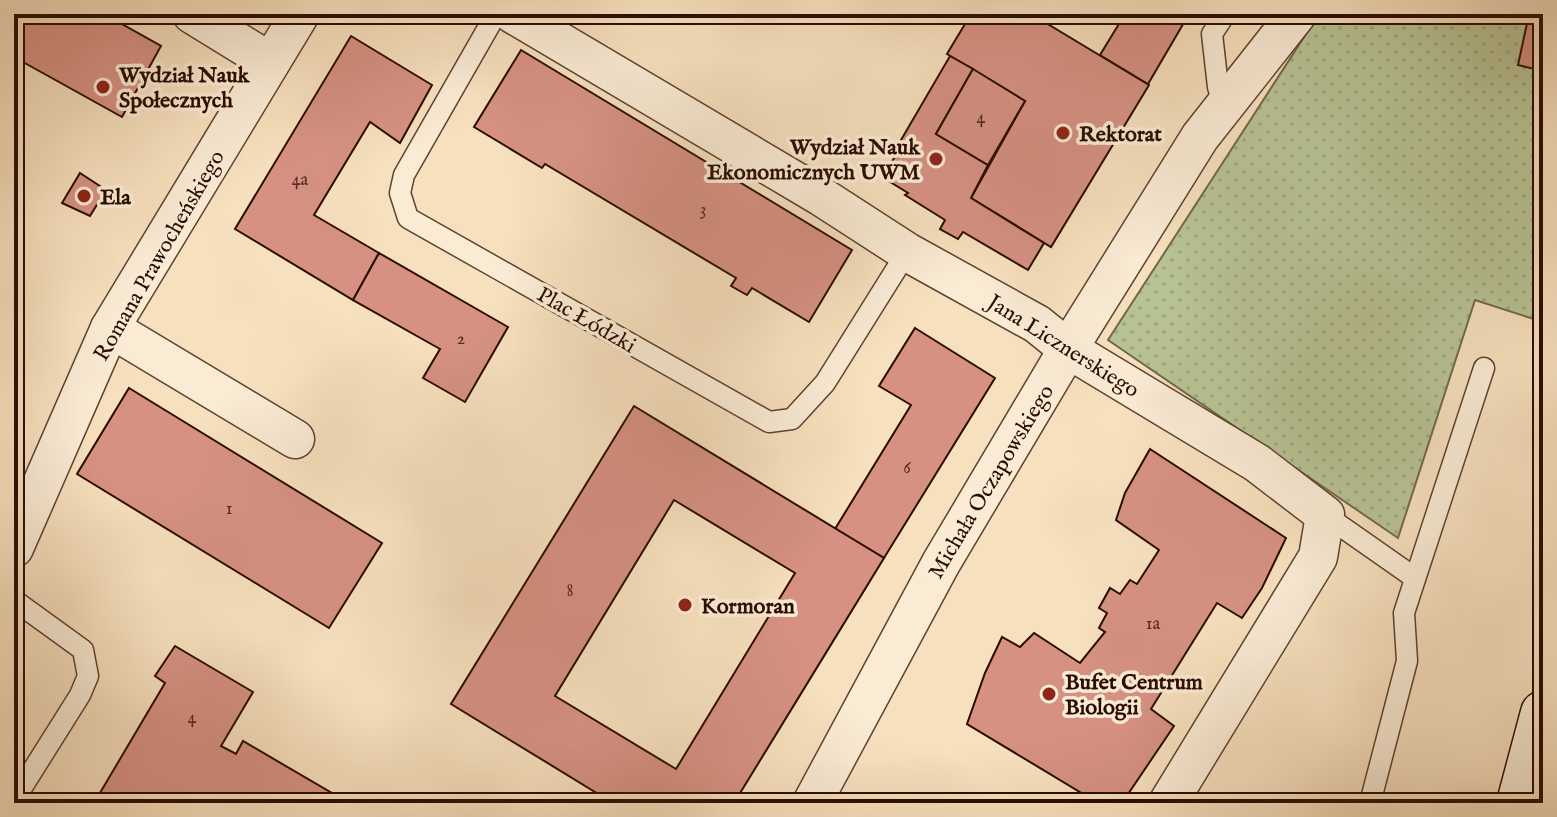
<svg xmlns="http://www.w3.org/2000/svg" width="1557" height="817" font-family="'IM FELL English',serif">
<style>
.park{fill:url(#park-dots);stroke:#72684a;stroke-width:2}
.building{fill:#d69183;stroke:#2b0c00;stroke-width:2;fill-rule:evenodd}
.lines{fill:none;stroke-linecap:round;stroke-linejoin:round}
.service-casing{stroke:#5e4130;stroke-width:23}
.minor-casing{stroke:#5e4130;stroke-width:41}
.secondary-casing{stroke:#2b0c00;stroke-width:47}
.service{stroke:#faebd5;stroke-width:20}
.minor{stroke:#faebd5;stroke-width:38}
.secondary{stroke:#faebd5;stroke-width:44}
.poi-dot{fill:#8f2418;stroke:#faebd5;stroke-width:3}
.labels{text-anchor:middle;stroke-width:7;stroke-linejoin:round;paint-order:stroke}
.number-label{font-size:18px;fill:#562d21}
.poi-label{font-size:22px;font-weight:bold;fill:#2b0c00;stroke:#faebd5;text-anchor:start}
.street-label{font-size:22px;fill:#2b0c00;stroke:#faebd5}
</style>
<defs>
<pattern id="park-dots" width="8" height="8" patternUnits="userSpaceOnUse" patternTransform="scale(2)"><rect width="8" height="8" fill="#b8c395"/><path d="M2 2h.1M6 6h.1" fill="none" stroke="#9ea67f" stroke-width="1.8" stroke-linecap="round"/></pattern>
</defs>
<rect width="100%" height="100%" fill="#f7e0be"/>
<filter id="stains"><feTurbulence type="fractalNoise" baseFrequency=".0025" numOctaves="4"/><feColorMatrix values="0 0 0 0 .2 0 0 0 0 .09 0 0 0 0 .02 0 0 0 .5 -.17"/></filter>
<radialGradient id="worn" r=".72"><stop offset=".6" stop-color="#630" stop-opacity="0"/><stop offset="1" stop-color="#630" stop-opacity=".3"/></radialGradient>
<path class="park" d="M 1319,14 L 1543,14 L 1543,322 L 1475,300 L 1398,538 L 1108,340 Z"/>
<g class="building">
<path d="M 14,14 L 104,14 L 161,46 L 122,117 L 14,57 Z"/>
<path d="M 971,14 L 1031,14 L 1149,85 L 1051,247 L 971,198 L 1025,101 L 947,54 Z"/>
<path d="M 1125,14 L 1189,14 L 1148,84 L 1100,55 Z"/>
<path d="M 1529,14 L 1543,14 L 1543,71 L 1518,65 Z"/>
<path d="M 351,36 L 432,85 L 400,143 L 370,122 L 314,215 L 379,253 L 353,300 L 235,229 Z"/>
<path d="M 521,50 L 852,250 L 809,322 L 752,288 L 747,295 L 731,286 L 736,278 L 545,164 L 542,168 L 474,127 Z"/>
<path d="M 950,56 L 973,69 L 936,134 L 988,165 L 971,198 L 1044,243 L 1028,270 L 963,232 L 958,239 L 940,229 L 945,220 L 905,195 L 908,193 L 882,177 L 898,152 L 894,152 Z"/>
<path d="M 973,69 L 1025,101 L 988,165 L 936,134 Z"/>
<path d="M 80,173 L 106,190 L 90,216 L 62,203 Z"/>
<path d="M 379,253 L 508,327 L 465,402 L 423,378 L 440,349 L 353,300 Z"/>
<path d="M 915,328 L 995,378 L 884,558 L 835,529 L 911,405 L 879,386 Z"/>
<path d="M 129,388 L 382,543 L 329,628 L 77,474 Z"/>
<path d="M 634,406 L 884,558 L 734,803 L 613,803 L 451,704 ZM 674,500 L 795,573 L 676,769 L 555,696 Z"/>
<path d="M 1150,449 L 1286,538 L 1262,588 L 1242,618 L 1217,603 L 1151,709 L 1174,726 L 1122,803 L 1098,803 L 967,724 L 985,673 L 1002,637 L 1020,647 L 1034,633 L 1080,663 L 1105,632 L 1099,628 L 1107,613 L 1099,608 L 1110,588 L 1120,594 L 1130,580 L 1137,584 L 1159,550 L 1116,520 L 1125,493 Z"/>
<path d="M 175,646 L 253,692 L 221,746 L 236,754 L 243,741 L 349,803 L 94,803 L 165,683 L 155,676 Z"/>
</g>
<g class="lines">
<g class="service-casing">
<g id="service">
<path d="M 496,14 L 404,175 L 400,193 L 408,218 L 769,422 L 792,419 L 825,383 L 907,252"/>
<path d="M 1224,105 L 1218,87 L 1212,34 L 1225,14"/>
<path d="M 1325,515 L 1415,578"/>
<path d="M 14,600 L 83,650 L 88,676 L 80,695 L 14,800"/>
<path d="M 1370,803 L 1407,661 L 1404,613 L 1484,368"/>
</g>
</g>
<g class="minor-casing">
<g id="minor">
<path d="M 192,14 L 270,62"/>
<path d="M 513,14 L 822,197 L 907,252 L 1037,324 L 1068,349 L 1257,463 L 1325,515 L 1318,557 L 1168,803"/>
<path d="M 110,328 L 295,439"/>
<path d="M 14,548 L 110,328 L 300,14"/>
<path d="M 812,803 L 941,563 L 1068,349 L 1200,137 L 1297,14"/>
</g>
</g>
<g class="secondary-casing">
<path id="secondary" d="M 1519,803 L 1543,713"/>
</g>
<use href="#service" class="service"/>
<use href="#minor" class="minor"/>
<use href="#secondary" class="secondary"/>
</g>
<g class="poi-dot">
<circle cx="103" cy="87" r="8"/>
<circle cx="1063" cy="133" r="8"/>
<circle cx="936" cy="159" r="8"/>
<circle cx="84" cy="196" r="8"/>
<circle cx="685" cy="605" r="8"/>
<circle cx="1049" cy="694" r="8"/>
</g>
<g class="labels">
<g class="number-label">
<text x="981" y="123">4</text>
<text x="300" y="185">4a</text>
<text x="703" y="215">3</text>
<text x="461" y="344">2</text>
<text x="907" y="473">6</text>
<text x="229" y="514">1</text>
<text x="570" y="596">8</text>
<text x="1153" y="629">1a</text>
<text x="192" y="723">4</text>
</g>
<g class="poi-label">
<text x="119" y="82">Wydział Nauk<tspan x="119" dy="25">Społecznych</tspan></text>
<text x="1079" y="141">Rektorat</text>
<text x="920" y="154" text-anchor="end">Wydział Nauk<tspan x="920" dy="25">Ekonomicznych UWM</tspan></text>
<text x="100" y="204">Ela</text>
<text x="701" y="613">Kormoran</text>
<text x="1065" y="689">Bufet Centrum<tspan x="1065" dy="25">Biologii</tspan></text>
</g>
<g class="street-label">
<text transform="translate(158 255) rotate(-60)" y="8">Romana Prawocheńskiego</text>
<text transform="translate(587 319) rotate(30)" y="8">Plac Łódzki</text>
<text transform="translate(1064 345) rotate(32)" y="8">Jana Licznerskiego</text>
<text transform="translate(990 481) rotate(-59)" y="8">Michała Oczapowskiego</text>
</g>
</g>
<rect width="1557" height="817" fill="none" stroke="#f7e0be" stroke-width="48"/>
<rect x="16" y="16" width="1525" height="785" fill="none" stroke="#2b0c00" stroke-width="4"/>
<rect x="24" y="24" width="1509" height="769" fill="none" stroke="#2b0c00" stroke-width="2"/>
<rect width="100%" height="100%" filter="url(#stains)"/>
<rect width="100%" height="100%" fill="url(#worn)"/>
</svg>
